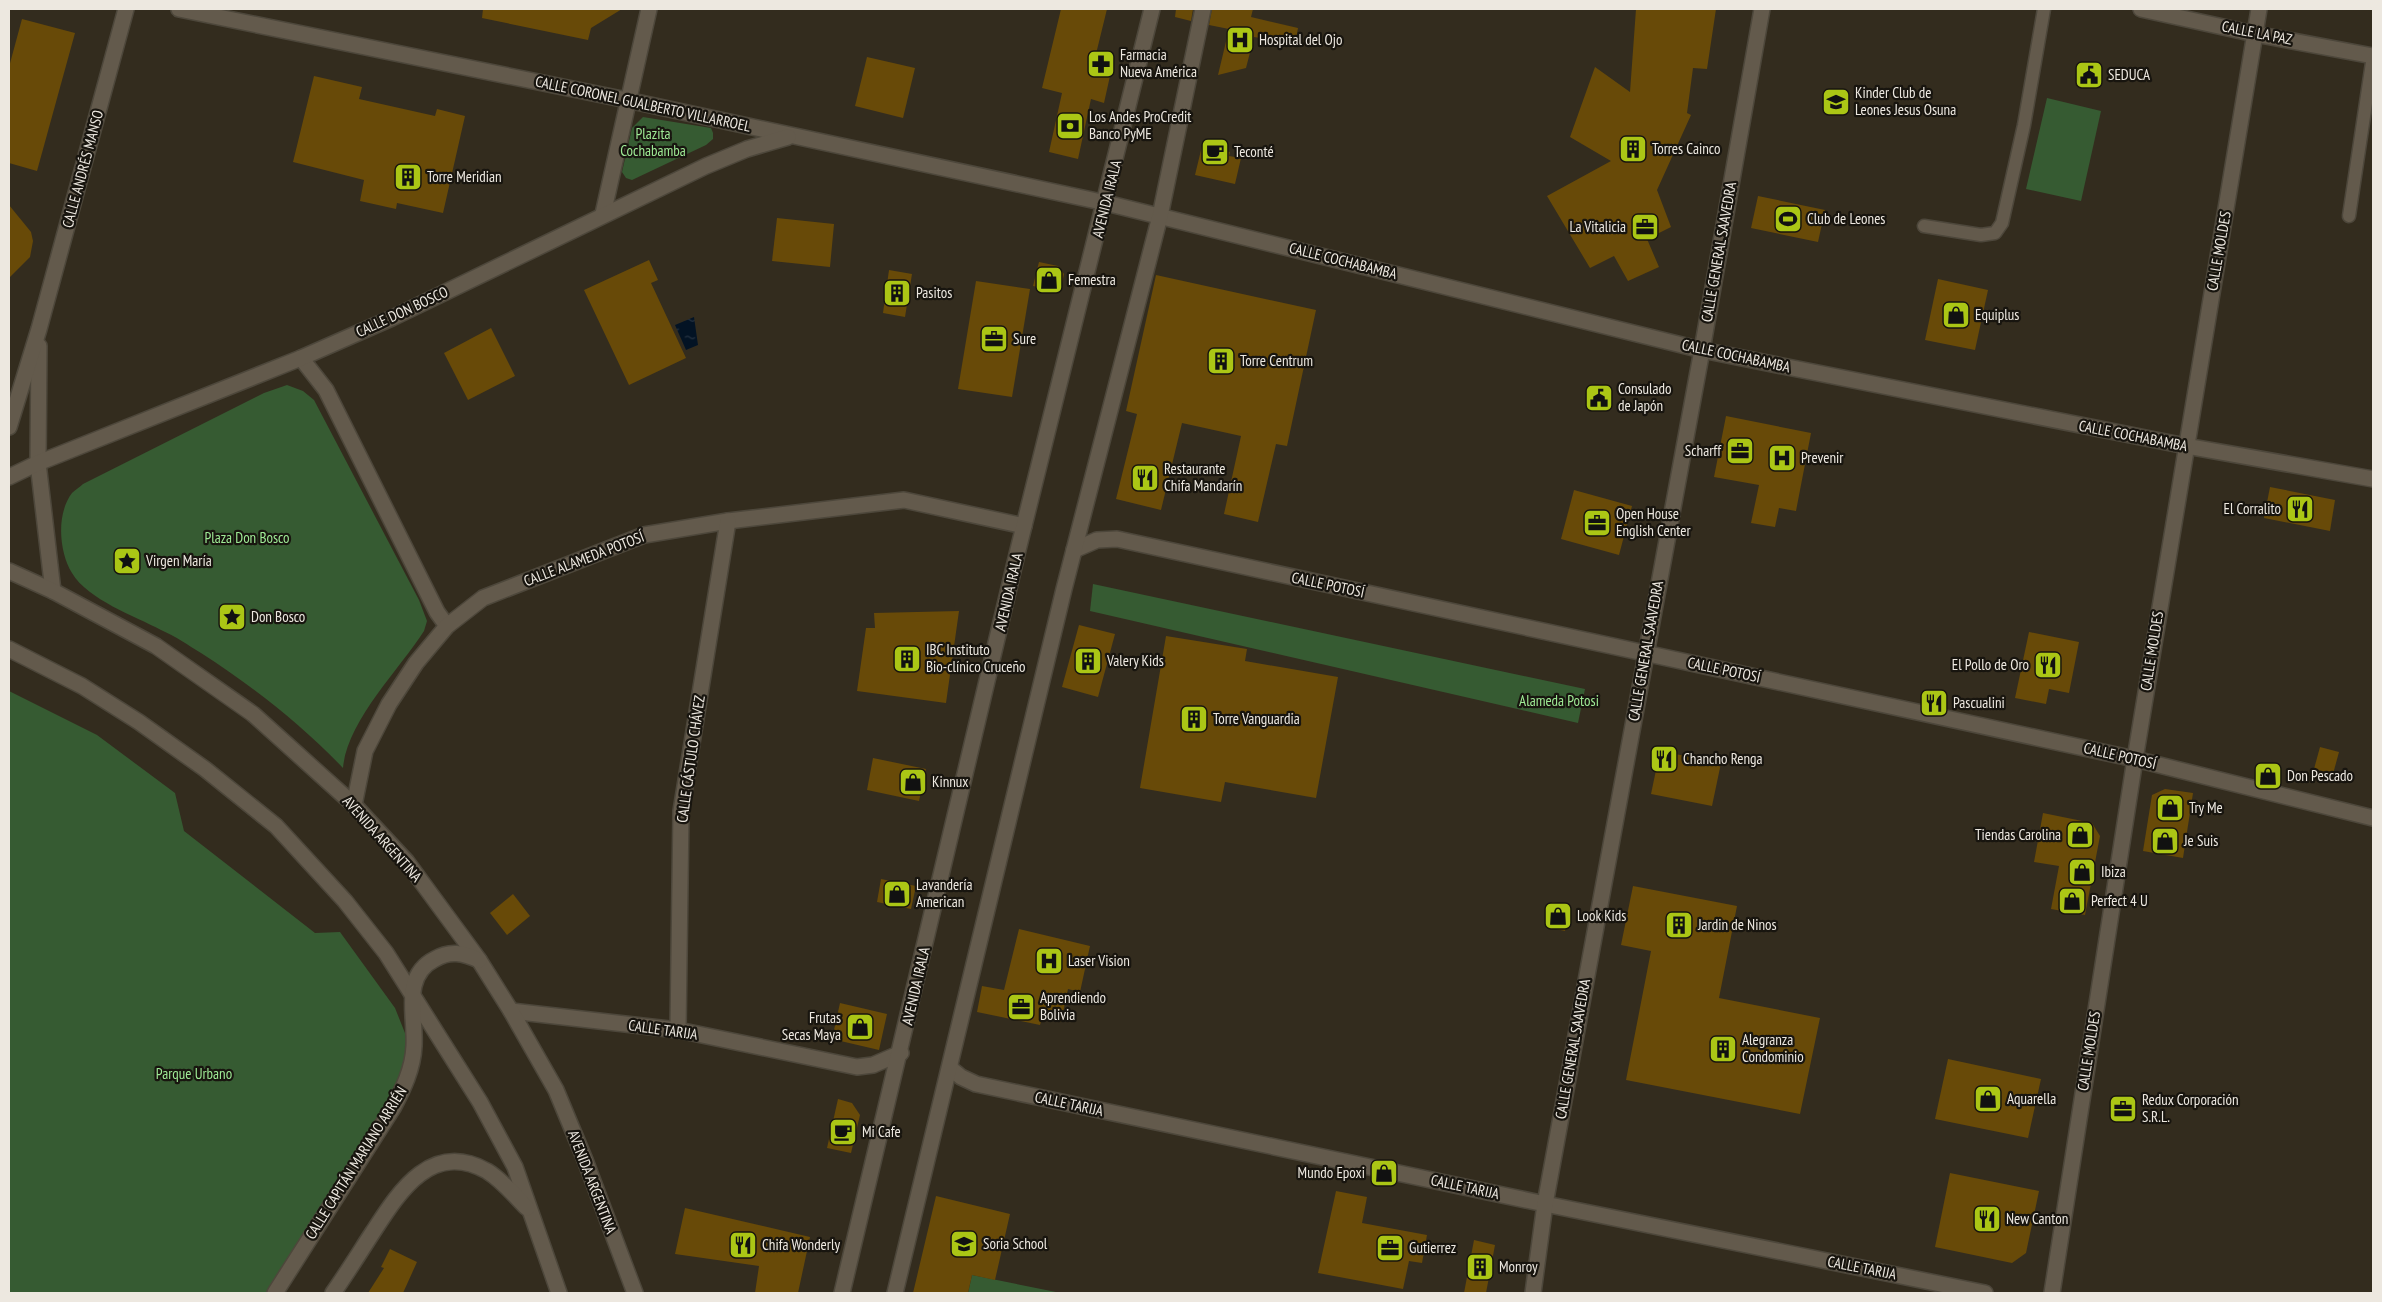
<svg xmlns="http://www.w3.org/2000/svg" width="2382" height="1302" font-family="'PT Sans Narrow',sans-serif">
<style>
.park{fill:#365b32}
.water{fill:url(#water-ripples)}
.building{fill:#684a08}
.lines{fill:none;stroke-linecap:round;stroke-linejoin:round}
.lane-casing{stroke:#4d473b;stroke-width:15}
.street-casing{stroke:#4d473b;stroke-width:18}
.secondary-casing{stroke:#4d473b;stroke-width:18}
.lane{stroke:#635a4c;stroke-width:12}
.street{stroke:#635a4c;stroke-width:15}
.secondary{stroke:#635a4c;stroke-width:15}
.labels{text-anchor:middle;stroke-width:4.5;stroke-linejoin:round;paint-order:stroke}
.street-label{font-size:15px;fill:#ede8e0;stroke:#18150f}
.poi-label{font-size:15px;fill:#ede8e0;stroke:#18150f;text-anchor:start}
.park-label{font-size:15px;fill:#9feb96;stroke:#18150f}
</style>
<defs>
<pattern id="water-ripples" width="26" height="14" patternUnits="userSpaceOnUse" patternTransform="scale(1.25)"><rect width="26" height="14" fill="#031324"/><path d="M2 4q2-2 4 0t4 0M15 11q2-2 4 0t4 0" fill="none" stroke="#283544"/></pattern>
</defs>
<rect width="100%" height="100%" fill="#332c1e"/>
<g class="park">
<path d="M 2047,98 L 2101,111 L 2081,201 L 2026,189 Z"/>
<path d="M 643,117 L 711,128 L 713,133 L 713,139 L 706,145 L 632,180 L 626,178 L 622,172 L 632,128 Z"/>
<path d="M 287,385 L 303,391 L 314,400 L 419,600 L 427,621 L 424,631 C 399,670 347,721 343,768 C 301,724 251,685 201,653 C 188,645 175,636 161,630 C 135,616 88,600 72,573 C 59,552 56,514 72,493 C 75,490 80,487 83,484 L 264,393 Z"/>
<path d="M 1093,584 L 1585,689 L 1578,723 L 1090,611 Z"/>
<path d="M 9,691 L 97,735 L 175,793 L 184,831 L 315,933 L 340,932 L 395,1008 L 407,1038 L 407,1072 L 273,1293 L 9,1293 Z"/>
<path d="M 972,1275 L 1056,1292 L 968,1293 Z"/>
</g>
<path class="water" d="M 694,317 L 698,345 L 686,350 L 675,325 Z"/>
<g class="building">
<path d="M 483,9 L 622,9 L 591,28 L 588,40 L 482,18 Z"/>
<path d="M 1061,9 L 1107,9 L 1096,54 L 1114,58 L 1104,103 L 1091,99 L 1078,159 L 1049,152 L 1062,93 L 1042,88 Z"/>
<path d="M 1176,9 L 1193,9 L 1191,21 L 1175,17 Z"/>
<path d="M 1212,9 L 1253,9 L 1251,17 L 1298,28 L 1295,44 L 1254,37 L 1246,68 L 1218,75 L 1229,29 L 1209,25 Z"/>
<path d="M 1636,9 L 1716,9 L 1707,69 L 1693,68 L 1687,113 L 1691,115 L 1657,190 L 1671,227 L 1647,239 L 1659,267 L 1628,281 L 1614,256 L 1590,268 L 1547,196 L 1611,161 L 1570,137 L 1595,67 L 1630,92 Z"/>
<path d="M 22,19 L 75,33 L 37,171 L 9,163 L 9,67 Z"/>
<path d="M 867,57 L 915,68 L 903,118 L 855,106 Z"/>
<path d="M 314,76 L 362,87 L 359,99 L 435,116 L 437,109 L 465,116 L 443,213 L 397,203 L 396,209 L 360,201 L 364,180 L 293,162 Z"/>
<path d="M 1202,146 L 1230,152 L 1229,156 L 1241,158 L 1235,184 L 1195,175 Z"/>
<path d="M 1758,196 L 1825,210 L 1818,242 L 1751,228 Z"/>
<path d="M 9,205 L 31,232 L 33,241 L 30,257 L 9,278 Z"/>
<path d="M 777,218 L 834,224 L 830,267 L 772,261 Z"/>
<path d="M 649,260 L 658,280 L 651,283 L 686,358 L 629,385 L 584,290 Z"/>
<path d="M 1039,262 L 1058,266 L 1064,274 L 1060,292 L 1033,286 Z"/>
<path d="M 889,270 L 912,274 L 905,317 L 883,313 Z"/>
<path d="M 1156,275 L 1316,310 L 1287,446 L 1276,444 L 1258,522 L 1224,514 L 1241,436 L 1182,423 L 1161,510 L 1116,499 L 1137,414 L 1126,411 Z"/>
<path d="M 1938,279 L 1988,290 L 1975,350 L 1925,340 Z"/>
<path d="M 976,281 L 1030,289 L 1012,397 L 958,389 Z"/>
<path d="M 491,328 L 515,376 L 468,400 L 444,353 Z"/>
<path d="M 1726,416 L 1811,433 L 1796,511 L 1779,508 L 1775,527 L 1751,523 L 1759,485 L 1714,477 Z"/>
<path d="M 2270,487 L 2335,500 L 2330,531 L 2264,518 Z"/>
<path d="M 1574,490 L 1632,506 L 1619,555 L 1561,539 Z"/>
<path d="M 959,611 L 946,703 L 857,691 L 866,628 L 875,628 L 874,613 Z"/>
<path d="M 1079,625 L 1115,634 L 1098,697 L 1062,687 Z"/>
<path d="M 2029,632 L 2079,642 L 2069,693 L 2049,689 L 2046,704 L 2015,698 Z"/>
<path d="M 1166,636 L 1247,649 L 1245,661 L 1338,677 L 1316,798 L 1225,782 L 1221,802 L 1140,788 Z"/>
<path d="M 2320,747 L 2339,752 L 2333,774 L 2314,769 Z"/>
<path d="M 1660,751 L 1721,763 L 1712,806 L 1651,794 Z"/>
<path d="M 873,758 L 926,769 L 919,801 L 867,790 Z"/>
<path d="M 2165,789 L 2193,793 L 2183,858 L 2143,851 L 2152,795 Z"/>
<path d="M 2043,813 L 2092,823 L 2100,836 L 2085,915 L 2051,909 L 2059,866 L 2034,862 Z"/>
<path d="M 881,879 L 916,886 L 911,909 L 877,902 Z"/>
<path d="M 1633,886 L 1737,906 L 1719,998 L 1820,1018 L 1800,1114 L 1626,1080 L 1651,951 L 1621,945 Z"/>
<path d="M 513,894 L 530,916 L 507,935 L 490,913 Z"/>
<path d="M 1552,902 L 1570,905 L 1565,931 L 1547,927 Z"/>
<path d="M 1019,929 L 1090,946 L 1080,992 L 1068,989 L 1061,1022 L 1042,1018 L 1040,1025 L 977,1012 L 982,986 L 1004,990 Z"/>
<path d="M 840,1003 L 887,1014 L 879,1050 L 832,1039 Z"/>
<path d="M 1948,1059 L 2041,1079 L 2028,1138 L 1935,1119 Z"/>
<path d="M 838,1099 L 852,1103 L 860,1115 L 851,1153 L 827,1148 Z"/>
<path d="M 1950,1173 L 2039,1191 L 2026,1253 L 2012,1263 L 1935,1247 Z"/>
<path d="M 1336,1191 L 1367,1197 L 1362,1223 L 1427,1235 L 1422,1263 L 1409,1261 L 1403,1289 L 1318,1273 Z"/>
<path d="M 936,1196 L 1010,1214 L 995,1280 L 972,1275 L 968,1293 L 913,1293 Z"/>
<path d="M 685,1208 L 810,1237 L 798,1293 L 755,1293 L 759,1266 L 675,1254 Z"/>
<path d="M 1474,1240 L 1495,1245 L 1486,1293 L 1464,1293 Z"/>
<path d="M 390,1249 L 417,1262 L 403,1293 L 368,1293 L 384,1268 L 381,1267 Z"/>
</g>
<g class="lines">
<g class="lane-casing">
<g id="lane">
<path d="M 2349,216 L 2373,56"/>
<path d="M 1924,226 L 1981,235 L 1995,233 L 2002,223 L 2024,125 L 2044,9"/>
</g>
</g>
<g class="street-casing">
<g id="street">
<path d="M 179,9 L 627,100 L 1106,203"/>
<path d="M 603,214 L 649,9"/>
<path d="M 39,346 L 38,463 L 53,591"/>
<path d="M 301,358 L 326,390 L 437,612 L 447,626"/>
<path d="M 9,427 L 39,329 L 126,9"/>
<path d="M 9,477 L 38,463 L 301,358 L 392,318 L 706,166 L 747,149 L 788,137"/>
<path d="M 1074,550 L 1097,540 L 1117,539 L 2135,759 L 2373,818"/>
<path d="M 354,805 L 365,751 L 389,704 L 416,663 L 447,626 L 483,598 L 644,535 L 728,521 L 904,500 L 1024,526"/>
<path d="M 511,1011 L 678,1030 L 857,1067 L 873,1065 L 901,1053"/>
<path d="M 678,1030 L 681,811 L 728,521"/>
<path d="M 950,1068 L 961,1077 L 976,1084 L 1545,1204 L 1985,1293"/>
<path d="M 1533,1293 L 1545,1204 L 1702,350 L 1762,9"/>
<path d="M 2052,1293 L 2135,759 L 2259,9"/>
</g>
</g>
<g class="secondary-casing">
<g id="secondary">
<path d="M 2141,9 L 2255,34 L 2373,56"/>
<path d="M 1106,203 L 1702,350 L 2186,446 L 2373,479"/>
<path d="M 9,571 L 53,591 L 156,646 L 253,714 L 354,805 L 407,862 L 479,960 L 511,1011 L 556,1090 L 585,1160 L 635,1293"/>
<path d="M 9,649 L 82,686 L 139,722 L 205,769 L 276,826 L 345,901 L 386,953 L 480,1102 L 515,1167 L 559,1293"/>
<path d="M 275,1293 L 393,1108 C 403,1089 413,1069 414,1046 C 416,1016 401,976 435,959 C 450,950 463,953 479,960"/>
<path d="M 333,1293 C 347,1273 360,1252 373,1232 C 399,1192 431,1140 487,1171 C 502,1180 514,1195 527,1208"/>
<path d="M 842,1293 L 1018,550 L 1152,9"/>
<path d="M 895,1293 L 1064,589 L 1160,216 L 1203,9"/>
</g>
</g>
<use href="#lane" class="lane"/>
<use href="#street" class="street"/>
<use href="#secondary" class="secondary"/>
</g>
<defs>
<g id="hospital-square" transform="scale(1.4375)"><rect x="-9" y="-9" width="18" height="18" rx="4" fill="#abc615" stroke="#18150f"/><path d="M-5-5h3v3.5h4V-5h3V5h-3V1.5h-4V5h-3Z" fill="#111"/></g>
<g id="pharmacy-square" transform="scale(1.4375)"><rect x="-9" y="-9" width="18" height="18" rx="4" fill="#abc615" stroke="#18150f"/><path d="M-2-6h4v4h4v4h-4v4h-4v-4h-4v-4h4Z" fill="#111"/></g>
<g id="civic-square" transform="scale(1.4375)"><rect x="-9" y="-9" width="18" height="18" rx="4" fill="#abc615" stroke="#18150f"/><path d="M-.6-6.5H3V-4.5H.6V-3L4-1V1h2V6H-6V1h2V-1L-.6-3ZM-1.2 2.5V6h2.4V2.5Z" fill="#111"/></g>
<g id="school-square" transform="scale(1.4375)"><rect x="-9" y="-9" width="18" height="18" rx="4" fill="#abc615" stroke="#18150f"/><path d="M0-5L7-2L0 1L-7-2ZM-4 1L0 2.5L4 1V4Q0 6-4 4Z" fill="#111"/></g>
<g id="bank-square" transform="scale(1.4375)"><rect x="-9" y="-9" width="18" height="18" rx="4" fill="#abc615" stroke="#18150f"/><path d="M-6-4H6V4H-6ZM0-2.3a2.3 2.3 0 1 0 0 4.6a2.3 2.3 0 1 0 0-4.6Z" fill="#111"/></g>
<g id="building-square" transform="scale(1.4375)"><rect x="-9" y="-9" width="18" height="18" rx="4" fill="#abc615" stroke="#18150f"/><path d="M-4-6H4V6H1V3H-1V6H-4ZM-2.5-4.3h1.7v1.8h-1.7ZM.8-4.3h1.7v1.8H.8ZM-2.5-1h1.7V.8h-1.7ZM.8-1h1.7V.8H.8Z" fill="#111"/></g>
<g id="cafe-square" transform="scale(1.4375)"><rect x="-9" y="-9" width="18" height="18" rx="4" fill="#abc615" stroke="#18150f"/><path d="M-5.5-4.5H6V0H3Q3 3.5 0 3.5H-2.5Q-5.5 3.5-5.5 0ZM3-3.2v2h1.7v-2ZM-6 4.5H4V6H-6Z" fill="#111"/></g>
<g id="stadium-square" transform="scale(1.4375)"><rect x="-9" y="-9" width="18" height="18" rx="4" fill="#abc615" stroke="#18150f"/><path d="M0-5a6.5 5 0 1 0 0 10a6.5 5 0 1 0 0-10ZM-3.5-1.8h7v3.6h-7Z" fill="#111"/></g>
<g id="office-square" transform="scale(1.4375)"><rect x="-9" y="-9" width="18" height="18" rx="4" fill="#abc615" stroke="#18150f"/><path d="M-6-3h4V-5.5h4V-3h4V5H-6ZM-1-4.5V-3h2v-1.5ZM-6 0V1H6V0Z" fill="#111"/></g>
<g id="shop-square" transform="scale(1.4375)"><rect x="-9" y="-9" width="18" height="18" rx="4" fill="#abc615" stroke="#18150f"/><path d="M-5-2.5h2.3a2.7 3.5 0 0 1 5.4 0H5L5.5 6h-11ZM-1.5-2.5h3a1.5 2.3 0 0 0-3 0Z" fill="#111"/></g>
<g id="restaurant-square" transform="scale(1.4375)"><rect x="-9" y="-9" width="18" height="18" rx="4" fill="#abc615" stroke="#18150f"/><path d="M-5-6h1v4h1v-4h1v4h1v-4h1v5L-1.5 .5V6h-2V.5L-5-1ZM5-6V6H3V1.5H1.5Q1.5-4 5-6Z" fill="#111"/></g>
<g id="sight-square" transform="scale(1.4375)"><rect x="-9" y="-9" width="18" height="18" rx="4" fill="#abc615" stroke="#18150f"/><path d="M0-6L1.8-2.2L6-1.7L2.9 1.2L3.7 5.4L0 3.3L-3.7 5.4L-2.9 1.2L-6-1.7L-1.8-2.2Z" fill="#111"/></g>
</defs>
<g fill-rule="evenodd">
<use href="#hospital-square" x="1240" y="40"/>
<use href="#pharmacy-square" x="1101" y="64"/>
<use href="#civic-square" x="2089" y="75"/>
<use href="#school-square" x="1836" y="102"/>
<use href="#bank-square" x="1070" y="126"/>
<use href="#building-square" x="1633" y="149"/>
<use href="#cafe-square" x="1215" y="152"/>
<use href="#building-square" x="408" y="177"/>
<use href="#stadium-square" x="1788" y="219"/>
<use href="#office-square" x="1645" y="227"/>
<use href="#shop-square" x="1049" y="280"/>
<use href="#building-square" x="897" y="293"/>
<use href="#shop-square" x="1956" y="315"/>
<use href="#office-square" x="994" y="339"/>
<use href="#building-square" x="1221" y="361"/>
<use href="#civic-square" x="1599" y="398"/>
<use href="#office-square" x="1740" y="451"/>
<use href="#hospital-square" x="1782" y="458"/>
<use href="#restaurant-square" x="1145" y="478"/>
<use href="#restaurant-square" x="2300" y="509"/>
<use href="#office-square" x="1597" y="523"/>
<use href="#sight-square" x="127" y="561"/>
<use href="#sight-square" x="232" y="617"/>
<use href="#building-square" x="907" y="659"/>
<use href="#building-square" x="1088" y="661"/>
<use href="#restaurant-square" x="2048" y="665"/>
<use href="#restaurant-square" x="1934" y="703"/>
<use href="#building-square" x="1194" y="719"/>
<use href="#restaurant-square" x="1664" y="759"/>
<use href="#shop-square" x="2268" y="776"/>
<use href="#shop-square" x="913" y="782"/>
<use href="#shop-square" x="2170" y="808"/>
<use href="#shop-square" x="2080" y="835"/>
<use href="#shop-square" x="2165" y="841"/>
<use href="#shop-square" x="2082" y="872"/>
<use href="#shop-square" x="897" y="894"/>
<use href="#shop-square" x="2072" y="901"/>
<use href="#shop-square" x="1558" y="916"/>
<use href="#building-square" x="1679" y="925"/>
<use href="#hospital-square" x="1049" y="961"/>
<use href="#office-square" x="1021" y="1007"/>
<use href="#shop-square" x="860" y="1027"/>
<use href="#building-square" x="1723" y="1049"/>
<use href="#shop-square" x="1988" y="1099"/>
<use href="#office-square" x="2123" y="1109"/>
<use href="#cafe-square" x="843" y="1132"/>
<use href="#shop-square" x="1384" y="1173"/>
<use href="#restaurant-square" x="1987" y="1219"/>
<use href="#school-square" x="964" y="1244"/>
<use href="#restaurant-square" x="743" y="1245"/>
<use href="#office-square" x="1390" y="1248"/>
<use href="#building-square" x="1480" y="1267"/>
</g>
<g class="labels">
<g class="street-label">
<text transform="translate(2257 33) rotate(11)" y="5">CALLE LA PAZ</text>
<text transform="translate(643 104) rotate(12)" y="5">CALLE CORONEL GUALBERTO VILLARROEL</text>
<text transform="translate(83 169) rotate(-75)" y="5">CALLE ANDRÉS MANSO</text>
<text transform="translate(1107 199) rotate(-76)" y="5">AVENIDA IRALA</text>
<text transform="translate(2219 251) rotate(-80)" y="5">CALLE MOLDES</text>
<text transform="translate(1719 252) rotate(-80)" y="5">CALLE GENERAL SAAVEDRA</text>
<text transform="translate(1343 261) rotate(14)" y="5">CALLE COCHABAMBA</text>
<text transform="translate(402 312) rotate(-25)" y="5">CALLE DON BOSCO</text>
<text transform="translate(1736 356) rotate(12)" y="5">CALLE COCHABAMBA</text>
<text transform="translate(2133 436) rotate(11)" y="5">CALLE COCHABAMBA</text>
<text transform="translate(584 559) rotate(-21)" y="5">CALLE ALAMEDA POTOSÍ</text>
<text transform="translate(1328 585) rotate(12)" y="5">CALLE POTOSÍ</text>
<text transform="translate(1009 592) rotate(-77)" y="5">AVENIDA IRALA</text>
<text transform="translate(1646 651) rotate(-80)" y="5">CALLE GENERAL SAAVEDRA</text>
<text transform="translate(2152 651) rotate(-81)" y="5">CALLE MOLDES</text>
<text transform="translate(1724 670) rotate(12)" y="5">CALLE POTOSÍ</text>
<text transform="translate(2120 756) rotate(13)" y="5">CALLE POTOSÍ</text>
<text transform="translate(691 759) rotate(-82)" y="5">CALLE CÁSTULO CHÁVEZ</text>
<text transform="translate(382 839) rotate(48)" y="5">AVENIDA ARGENTINA</text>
<text transform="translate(916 986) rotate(-77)" y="5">AVENIDA IRALA</text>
<text transform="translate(663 1030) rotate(8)" y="5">CALLE TARIJA</text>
<text transform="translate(1573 1049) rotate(-80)" y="5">CALLE GENERAL SAAVEDRA</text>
<text transform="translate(2089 1051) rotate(-81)" y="5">CALLE MOLDES</text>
<text transform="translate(1069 1104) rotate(12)" y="5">CALLE TARIJA</text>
<text transform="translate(356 1163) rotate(-58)" y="5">CALLE CAPITÁN MARIANO ARRIÉN</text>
<text transform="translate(592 1182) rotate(69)" y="5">AVENIDA ARGENTINA</text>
<text transform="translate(1465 1187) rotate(12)" y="5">CALLE TARIJA</text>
<text transform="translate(1862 1268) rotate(11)" y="5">CALLE TARIJA</text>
</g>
<g class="poi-label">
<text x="1259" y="45">Hospital del Ojo</text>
<text x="1120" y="60">Farmacia<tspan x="1120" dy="17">Nueva América</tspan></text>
<text x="2108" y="80">SEDUCA</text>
<text x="1855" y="98">Kinder Club de<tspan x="1855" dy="17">Leones Jesus Osuna</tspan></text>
<text x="1089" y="122">Los Andes ProCredit<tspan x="1089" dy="17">Banco PyME</tspan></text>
<text x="1652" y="154">Torres Cainco</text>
<text x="1234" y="157">Teconté</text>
<text x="427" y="182">Torre Meridian</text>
<text x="1807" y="224">Club de Leones</text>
<text x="1626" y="232" text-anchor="end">La Vitalicia</text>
<text x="1068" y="285">Femestra</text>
<text x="916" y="298">Pasitos</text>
<text x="1975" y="320">Equiplus</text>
<text x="1013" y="344">Sure</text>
<text x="1240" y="366">Torre Centrum</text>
<text x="1618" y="394">Consulado<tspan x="1618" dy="17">de Japón</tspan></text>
<text x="1721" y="456" text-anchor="end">Scharff</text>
<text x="1801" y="463">Prevenir</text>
<text x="1164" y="474">Restaurante<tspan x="1164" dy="17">Chifa Mandarín</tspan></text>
<text x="2281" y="514" text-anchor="end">El Corralito</text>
<text x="1616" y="519">Open House<tspan x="1616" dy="17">English Center</tspan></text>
<text x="146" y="566">Virgen María</text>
<text x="251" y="622">Don Bosco</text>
<text x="926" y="655">IBC Instituto<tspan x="926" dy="17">Bio-clínico Cruceño</tspan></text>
<text x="1107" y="666">Valery Kids</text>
<text x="2029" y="670" text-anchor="end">El Pollo de Oro</text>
<text x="1953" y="708">Pascualini</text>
<text x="1213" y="724">Torre Vanguardia</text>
<text x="1683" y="764">Chancho Renga</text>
<text x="2287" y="781">Don Pescado</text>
<text x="932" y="787">Kinnux</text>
<text x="2189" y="813">Try Me</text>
<text x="2061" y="840" text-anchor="end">Tiendas Carolina</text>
<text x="2184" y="846">Je Suis</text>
<text x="2101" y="877">Ibiza</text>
<text x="916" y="890">Lavandería<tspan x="916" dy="17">American</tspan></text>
<text x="2091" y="906">Perfect 4 U</text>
<text x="1577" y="921">Look Kids</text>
<text x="1698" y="930">Jardin de Ninos</text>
<text x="1068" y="966">Laser Vision</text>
<text x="1040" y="1003">Aprendiendo<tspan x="1040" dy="17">Bolivia</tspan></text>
<text x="841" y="1023" text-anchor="end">Frutas<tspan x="841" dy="17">Secas Maya</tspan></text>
<text x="1742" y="1045">Alegranza<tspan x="1742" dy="17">Condominio</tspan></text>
<text x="2007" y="1104">Aquarella</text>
<text x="2142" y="1105">Redux Corporación<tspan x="2142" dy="17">S.R.L.</tspan></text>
<text x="862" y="1137">Mi Cafe</text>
<text x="1365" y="1178" text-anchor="end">Mundo Epoxi</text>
<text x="2006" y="1224">New Canton</text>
<text x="983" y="1249">Soria School</text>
<text x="762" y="1250">Chifa Wonderly</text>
<text x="1409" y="1253">Gutierrez</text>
<text x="1499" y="1272">Monroy</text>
</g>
<g class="park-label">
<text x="653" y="139">Plazita<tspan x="653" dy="17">Cochabamba</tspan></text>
<text x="247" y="543">Plaza Don Bosco</text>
<text x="1559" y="706">Alameda Potosi</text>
<text x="194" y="1079">Parque Urbano</text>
</g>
</g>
<rect width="2382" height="1302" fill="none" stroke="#ede8e0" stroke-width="20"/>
</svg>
